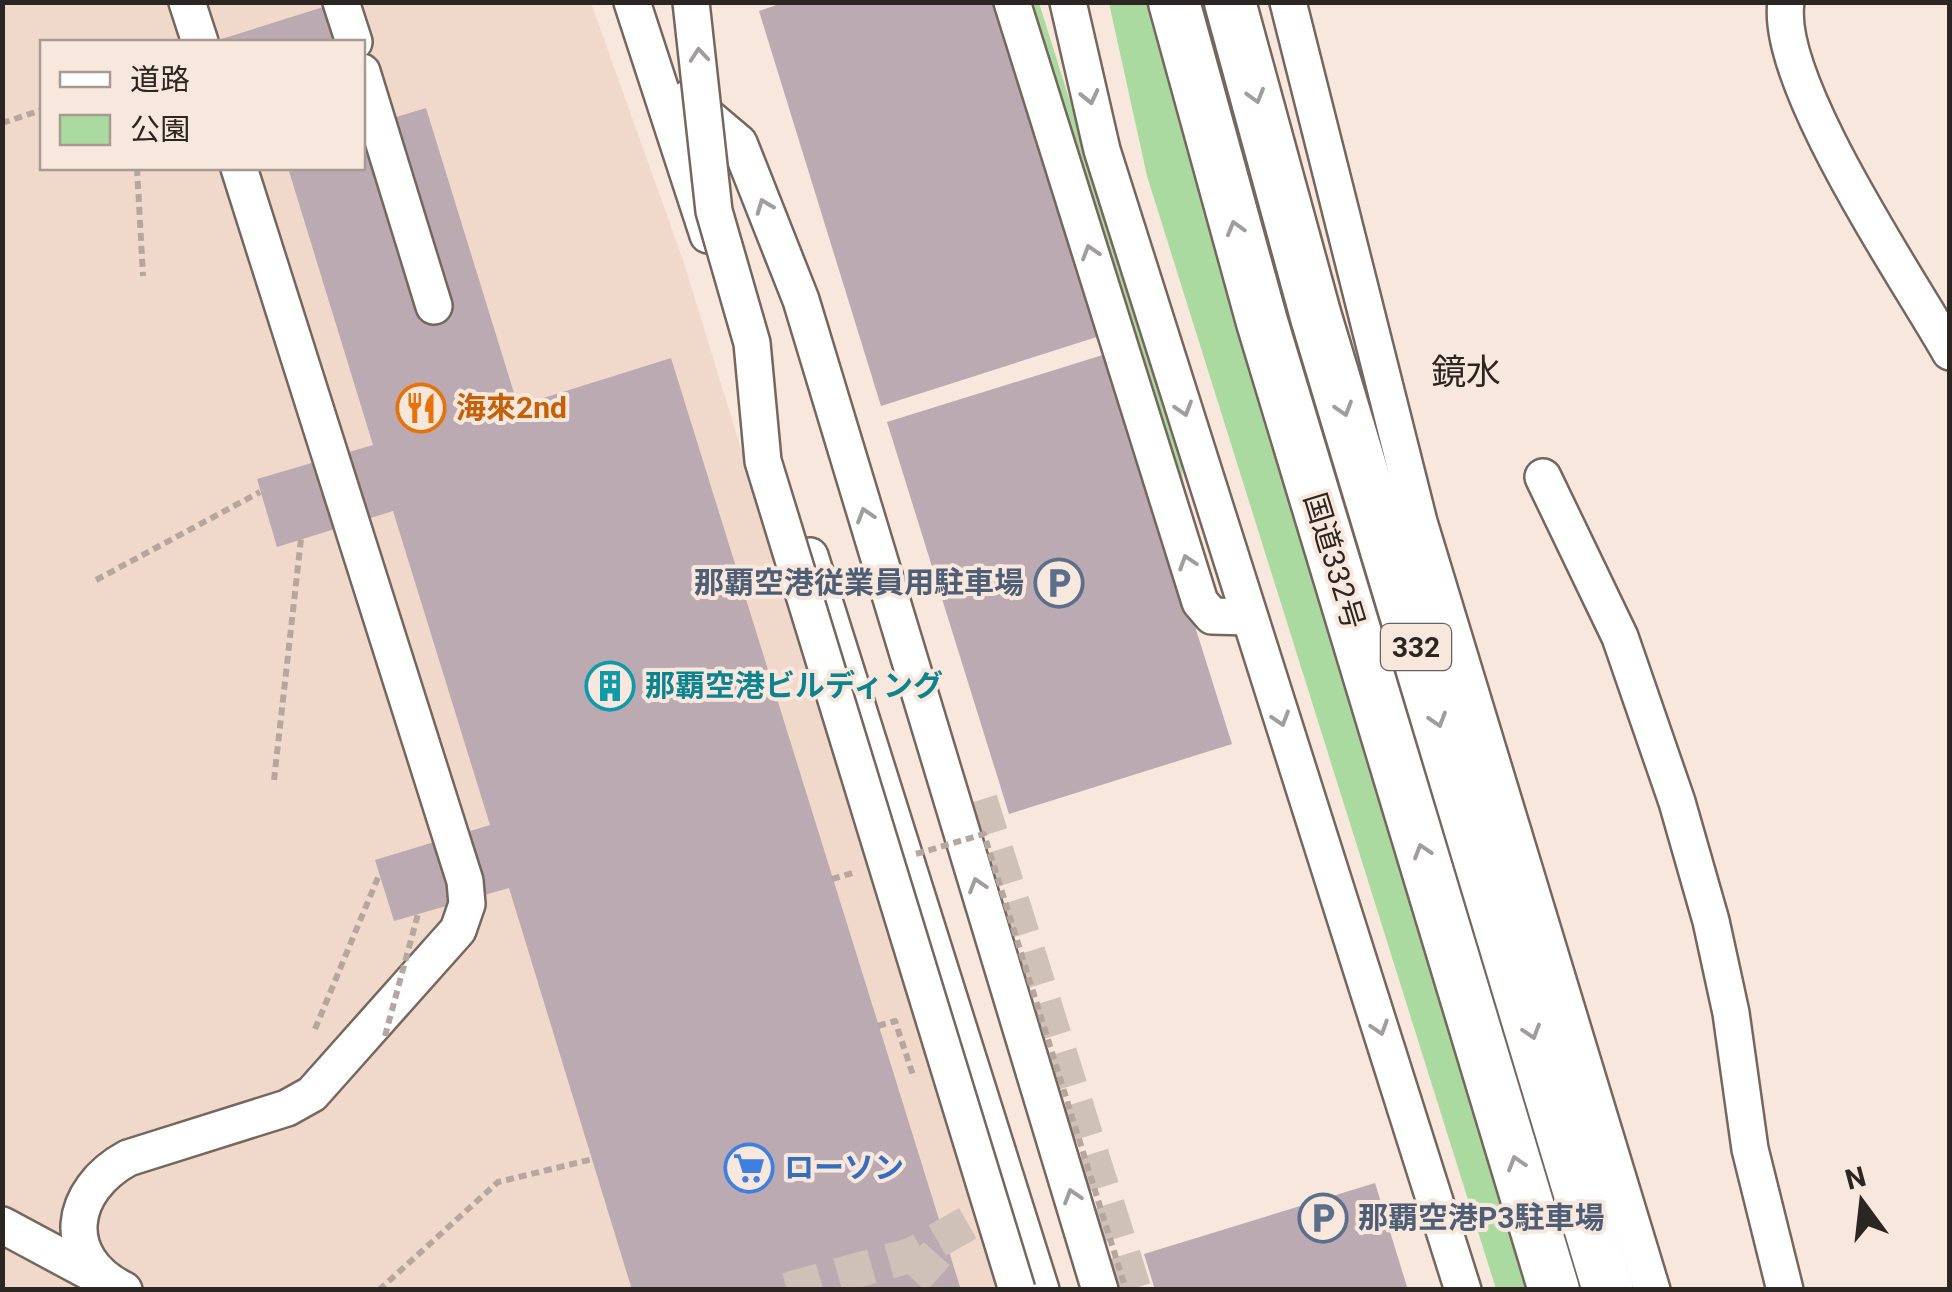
<svg xmlns="http://www.w3.org/2000/svg" width="1952" height="1292" font-family="Roboto,'Noto Sans JP',sans-serif">
<style>
.built{fill:#f0d9cb;fill-rule:evenodd}
.green{fill:#aadaa0}
.building{fill:#bbaab1}
.lines{fill:none;stroke-linecap:round;stroke-linejoin:round}
.minor-tunnel{stroke:#cfc0b8;stroke-width:35;stroke-dasharray:35 18;stroke-linecap:butt}
.minor-casing{stroke:#75675e;stroke-width:40}
.highway-casing{stroke:#75675e;stroke-width:55}
.path{stroke:#b5a7a0;stroke-width:6;stroke-dasharray:8 5;stroke-linecap:butt}
.minor{stroke:#fff;stroke-width:35}
.highway{stroke:#fff;stroke-width:50}
.minor-bridge-casing{stroke:#75675e;stroke-width:40;stroke-linecap:butt}
.path-bridge{stroke:#b5a7a0;stroke-width:6;stroke-dasharray:8 5;stroke-linecap:butt}
.minor-bridge{stroke:#fff;stroke-width:35}
.oneway{stroke:#a09d9c}
.labels{text-anchor:middle;stroke-width:8;stroke-linejoin:round;paint-order:stroke}
.shield{fill:#f8e7dd;stroke:#69605b;stroke-width:2.5}
.shield-label{font-size:28px;font-weight:bold;fill:#2c2623}
.food-label{font-size:30px;font-weight:bold;fill:#c56008;stroke:#f8e7dd;text-anchor:start}
.street-label{font-size:30px;fill:#2c2623;stroke:#f8e7dd}
.service-label{font-size:30px;font-weight:bold;fill:#4e5e75;stroke:#f8e7dd;text-anchor:end}
.culture-label{font-size:30px;font-weight:bold;fill:#0d838f;stroke:#f8e7dd;text-anchor:start}
.shop-label{font-size:30px;font-weight:bold;fill:#366cbe;stroke:#f8e7dd;text-anchor:start}
.quarter-label{font-size:35px;fill:#2c2623;stroke:#f8e7dd}
</style>
<rect width="100%" height="100%" fill="#f8e7dd"/>
<path class="built" d="M 3,3 L 591,3 L 683,260 L 999,1289 L 3,1290 ZM 42,42 L 362,42 L 362,168 L 42,168 Z"/>
<g class="green">
<path d="M 1018,3 L 1039,3 L 1179,448 L 1188,518 Z"/>
<path d="M 1109,3 L 1148,3 L 1540,1289 L 1496,1289 L 1147,176 Z"/>
</g>
<g class="building">
<path d="M 785,2 L 997,2 L 1103,335 L 881,406 L 759,11 Z"/>
<path d="M 333,4 L 345,42 L 212,42 Z"/>
<path d="M 379,60 L 396,117 L 426,108 L 518,406 L 671,358 L 961,1290 L 632,1290 L 509,888 L 394,921 L 375,860 L 490,825 L 393,511 L 277,547 L 257,479 L 373,445 L 288,168 L 362,168 L 362,65 Z"/>
<path d="M 1109,353 L 1232,744 L 1009,814 L 887,422 Z"/>
<path d="M 1375,1183 L 1408,1290 L 1155,1290 L 1144,1254 Z"/>
</g>
<g class="lines">
<g class="minor-tunnel">
<path d="M 980,800 L 1134,1290"/>
<path d="M 912,1255 L 951,1290"/>
<path d="M 787,1290 L 912,1255 L 1012,1198"/>
</g>
<g class="minor-casing">
<g id="minor">
<path d="M 187,2 L 200,42"/>
<path d="M 341,2 L 354,42"/>
<path d="M 632,2 L 708,235"/>
<path d="M 1012,2 L 1200,602 L 1212,616 L 1249,617"/>
<path d="M 1068,2 L 1102,150 L 1463,1290"/>
<path d="M 1288,2 L 1419,522 L 1652,1290"/>
<path d="M 1786,2 C 1774,82 1908,278 1950,352"/>
<path d="M 362,72 L 434,306"/>
<path d="M 687,99 L 739,143 L 801,300 L 1100,1290"/>
<path d="M 1543,477 L 1620,637 L 1677,802 L 1711,921 L 1731,1013 L 1750,1149 L 1785,1290"/>
<path d="M 810,556 L 1041,1290"/>
<path d="M 2,1225 L 99,1277"/>
<path d="M 124,1290 C 58,1257 69,1190 128,1158 L 287,1108 L 312,1094 L 458,930 L 467,904 L 465,881 L 239,168"/>
</g>
</g>
<g class="highway-casing">
<g id="highway">
<path d="M 1174,2 L 1262,322 L 1554,1290"/>
<path d="M 1230,2 L 1316,317 L 1608,1290"/>
</g>
</g>
<g class="path">
<path d="M 2,123 L 42,110"/>
<path d="M 137,168 L 143,276"/>
<path d="M 96,580 L 260,492"/>
<path d="M 274,780 L 301,539"/>
<path d="M 878,1026 L 895,1021 L 914,1078"/>
<path d="M 315,1029 L 379,875"/>
<path d="M 379,1290 L 498,1182 L 593,1159"/>
</g>
<use href="#minor" class="minor"/>
<use href="#highway" class="highway"/>
<g class="minor-bridge-casing">
<path id="minor-bridge" d="M 691,2 L 714,211 L 752,343 L 763,461 L 1017,1290"/>
</g>
<g class="path-bridge">
<path d="M 916,854 L 984,834 L 1126,1290"/>
<path d="M 832,879 L 856,872"/>
<path d="M 385,1036 L 418,914"/>
</g>
<use href="#minor-bridge" class="minor-bridge"/>
</g>
<defs><path id="oneway-chevron" d="M-2-3.5L2.5 0L-2 3.5" fill="none" stroke-width="1.6" stroke-linecap="round" stroke-linejoin="round" transform="scale(2.5)"/></defs>
<g class="oneway">
<use href="#oneway-chevron" transform="translate(699 55) rotate(-95)"/>
<use href="#oneway-chevron" transform="translate(1256 96) rotate(74)"/>
<use href="#oneway-chevron" transform="translate(1090 97) rotate(77)"/>
<use href="#oneway-chevron" transform="translate(764 206) rotate(-111)"/>
<use href="#oneway-chevron" transform="translate(1235 228) rotate(-106)"/>
<use href="#oneway-chevron" transform="translate(1090 252) rotate(-107)"/>
<use href="#oneway-chevron" transform="translate(1184 409) rotate(73)"/>
<use href="#oneway-chevron" transform="translate(1344 409) rotate(73)"/>
<use href="#oneway-chevron" transform="translate(865 515) rotate(-107)"/>
<use href="#oneway-chevron" transform="translate(1187 562) rotate(-108)"/>
<use href="#oneway-chevron" transform="translate(1281 719) rotate(73)"/>
<use href="#oneway-chevron" transform="translate(1438 720) rotate(73)"/>
<use href="#oneway-chevron" transform="translate(1422 851) rotate(-107)"/>
<use href="#oneway-chevron" transform="translate(977 885) rotate(-107)"/>
<use href="#oneway-chevron" transform="translate(1380 1028) rotate(72)"/>
<use href="#oneway-chevron" transform="translate(1532 1032) rotate(73)"/>
<use href="#oneway-chevron" transform="translate(1516 1163) rotate(-107)"/>
<use href="#oneway-chevron" transform="translate(1072 1196) rotate(-107)"/>
</g>
<defs>
<g id="restaurant-ring" transform="scale(2.5)"><circle r="9.5" fill="#f8e7dd" stroke="#e8710a" stroke-width="1.5"/><path d="M-5-6h1v4h1v-4h1v4h1v-4h1v5L-1.5 .5V6h-2V.5L-5-1ZM5-6V6H3V1.5H1.5Q1.5-4 5-6Z" fill="#e8710a"/></g>
<g id="parking-ring" transform="scale(2.5)"><circle r="9.5" fill="#f8e7dd" stroke="#5c6f8a" stroke-width="1.5"/><path d="M-3.5-5.5H1a3.5 3.5 0 0 1 0 7H-1V5.5H-3.5ZM-1-3.4V-.6H.8a1.4 1.4 0 0 0 0-2.8Z" fill="#5c6f8a"/></g>
<g id="building-ring" transform="scale(2.5)"><circle r="9.5" fill="#f8e7dd" stroke="#0f9aa8" stroke-width="1.5"/><path d="M-4-6H4V6H1V3H-1V6H-4ZM-2.5-4.3h1.7v1.8h-1.7ZM.8-4.3h1.7v1.8H.8ZM-2.5-1h1.7V.8h-1.7ZM.8-1h1.7V.8H.8Z" fill="#0f9aa8"/></g>
<g id="supermarket-ring" transform="scale(2.5)"><circle r="9.5" fill="#f8e7dd" stroke="#3f7fe0" stroke-width="1.5"/><path d="M-6-5.5h2.5l.6 2H6L4.5 2H-2.5L-4.4-4H-6ZM-1.5 3.2a1.3 1.3 0 1 0 .1 0ZM3 3.2a1.3 1.3 0 1 0 .1 0Z" fill="#3f7fe0"/></g>
</defs>
<g fill-rule="evenodd">
<use href="#restaurant-ring" x="421" y="408"/>
<use href="#parking-ring" x="1059" y="583"/>
<use href="#building-ring" x="610" y="686"/>
<use href="#supermarket-ring" x="749" y="1168"/>
<use href="#parking-ring" x="1323" y="1218"/>
</g>
<g class="labels">
<rect class="shield" x="1381" y="624" width="70" height="46" rx="8"/>
<g class="shield-label">
<text x="1416" y="657">332</text>
</g>
<g class="food-label">
<text x="456" y="418">海來2nd</text>
</g>
<g class="street-label">
<text transform="translate(1334 561) rotate(73)" y="10">国道332号</text>
</g>
<g class="service-label">
<text x="1024" y="593">那覇空港従業員用駐車場</text>
<text x="1358" y="1228" text-anchor="start">那覇空港P3駐車場</text>
</g>
<g class="culture-label">
<text x="645" y="696">那覇空港ビルディング</text>
</g>
<g class="shop-label">
<text x="784" y="1178">ローソン</text>
</g>
<g class="quarter-label">
<text x="1466" y="384">鏡水</text>
</g>
</g>
<rect width="1952" height="1292" fill="none" stroke="#2c2623" stroke-width="10"/>
<rect x="40" y="40" width="325" height="130" fill="#f8e7dd" stroke="#a69a93" stroke-width="2.5"/>
<rect x="60" y="72" width="50" height="15" fill="#ffffff" stroke="#a69a93" stroke-width="2.5"/>
<text x="130" y="90" font-size="30" fill="#2c2623">道路</text>
<rect x="60" y="115" width="50" height="30" fill="#aadaa0" stroke="#a69a93" stroke-width="2.5"/>
<text x="130" y="140" font-size="30" fill="#2c2623">公園</text>
<g transform="translate(1862 1202) rotate(345)" stroke="#f8e7dd" stroke-width="8" paint-order="stroke">
<path d="M0-8L18 38L0 25L-18 38Z" fill="#2c2623"/>
<text y="-15" font-size="28" font-weight="bold" text-anchor="middle" fill="#2c2623">N</text>
</g>
</svg>
